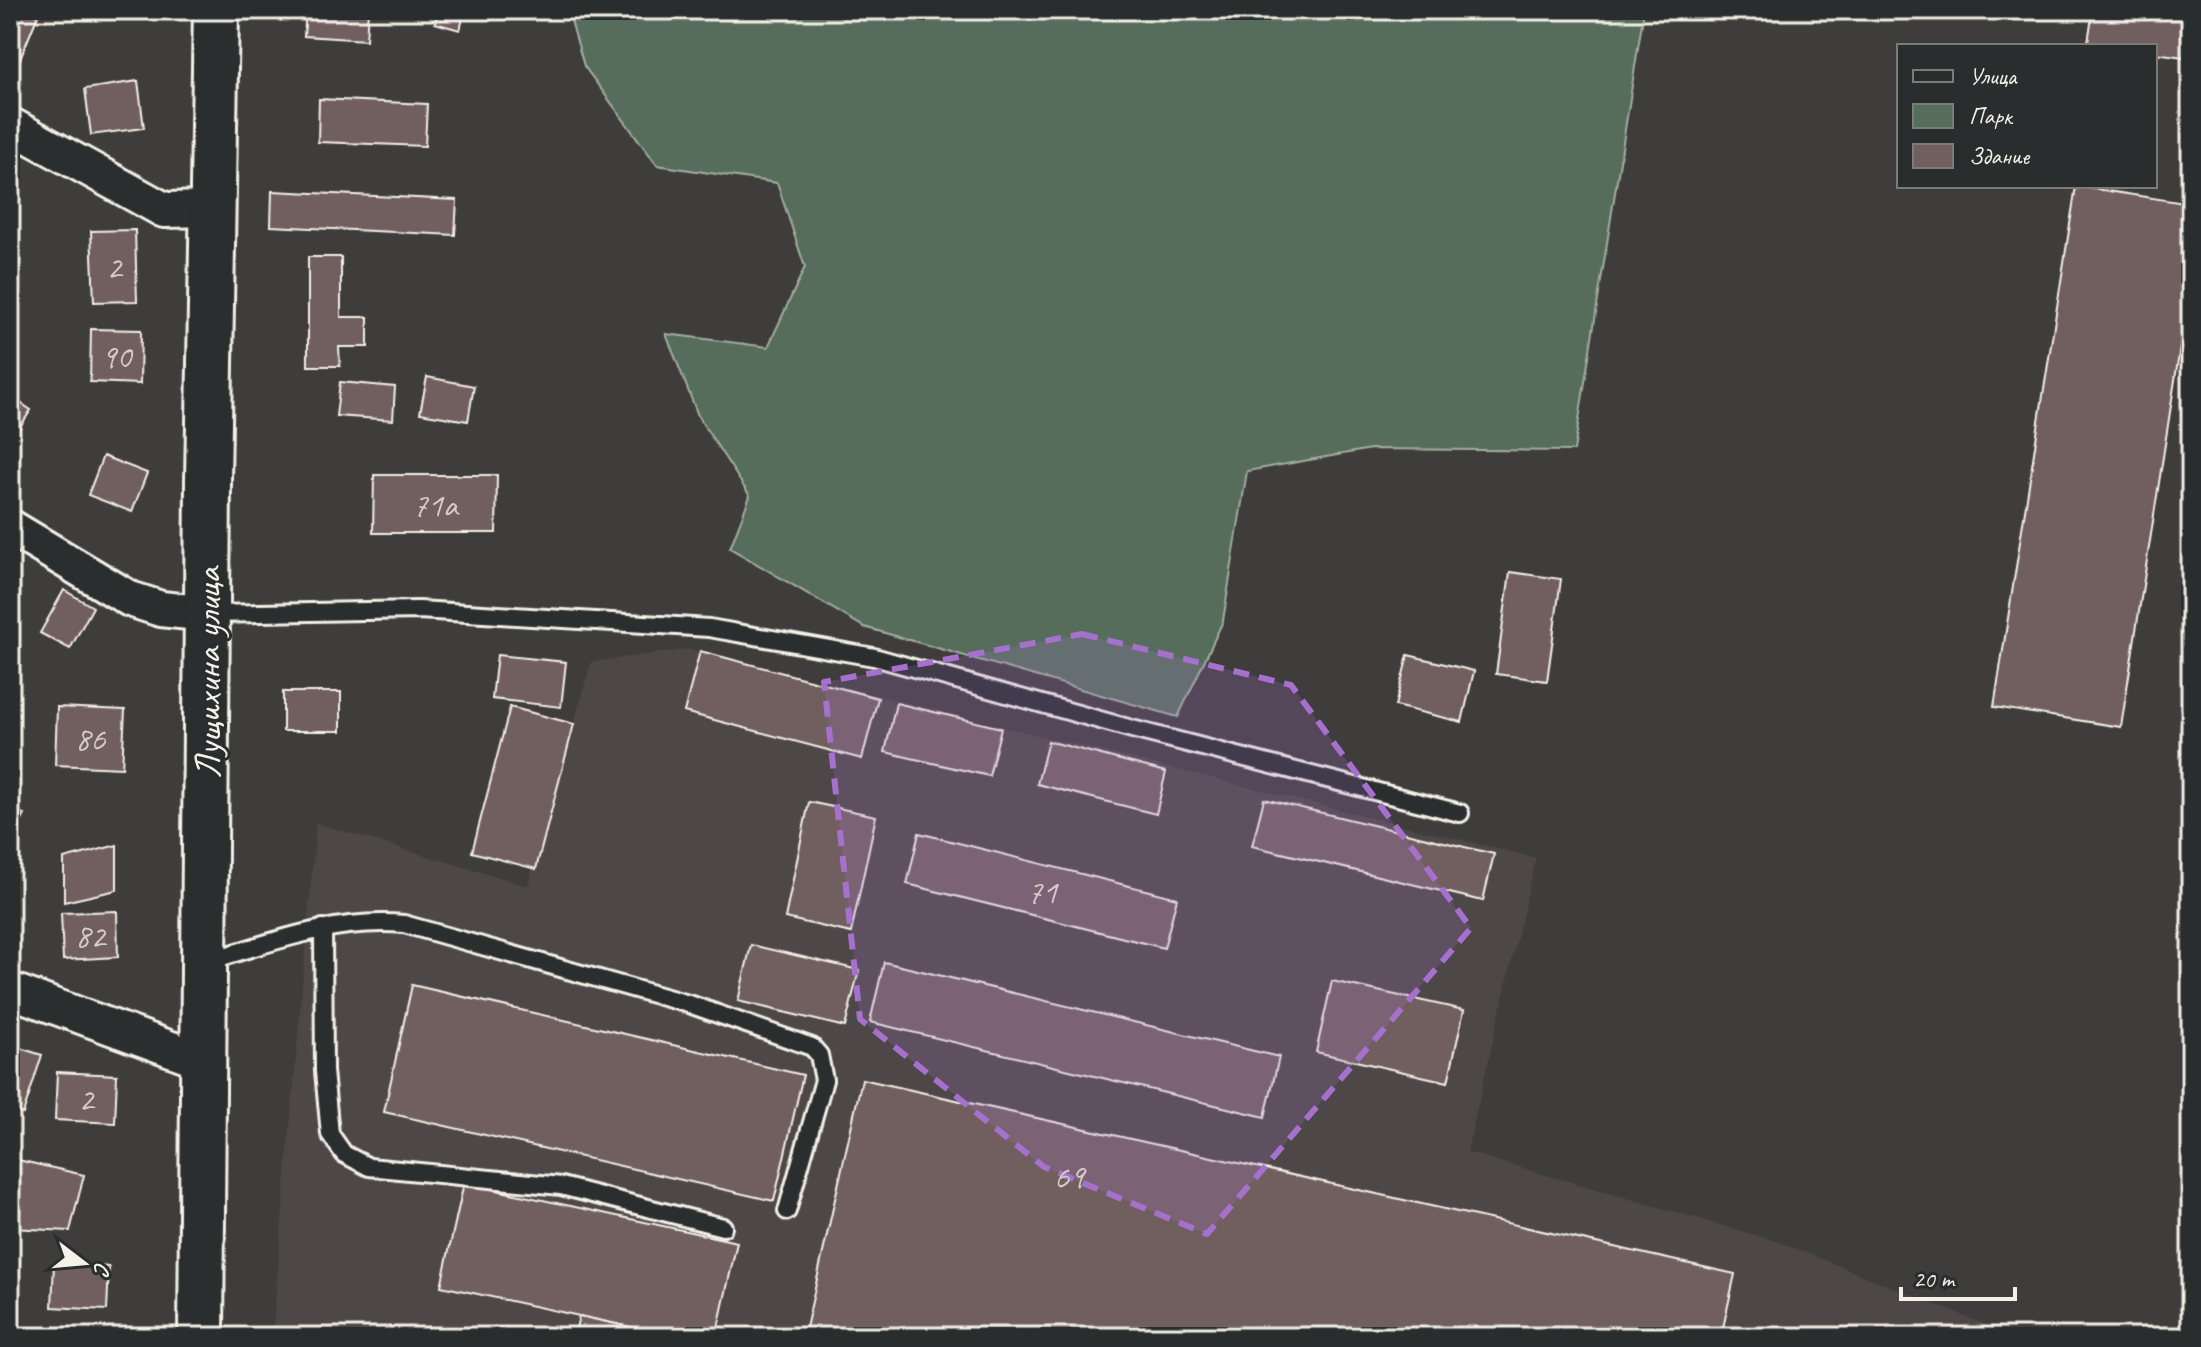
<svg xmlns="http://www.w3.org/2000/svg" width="2201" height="1347" font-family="Caveat,sans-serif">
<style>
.built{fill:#4e4646}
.green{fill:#556d5a;stroke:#a4afa1;stroke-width:2}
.building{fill:#715e5e;stroke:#f4f1e8;stroke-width:2}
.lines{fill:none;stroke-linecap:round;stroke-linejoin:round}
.lane-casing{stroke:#f4f1e8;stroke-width:22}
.street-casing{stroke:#f4f1e8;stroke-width:40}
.secondary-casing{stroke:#f4f1e8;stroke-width:50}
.lane{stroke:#2a2d2e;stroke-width:16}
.street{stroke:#2a2d2e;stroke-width:34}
.secondary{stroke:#2a2d2e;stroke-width:44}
.rail-casing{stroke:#f4f1e8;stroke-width:9}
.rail{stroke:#2a2d2e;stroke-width:6;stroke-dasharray:18;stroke-linecap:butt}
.marked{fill:#a571cd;fill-opacity:0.2;stroke:#a571cd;stroke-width:6;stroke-dasharray:16 10;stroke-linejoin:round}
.labels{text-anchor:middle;stroke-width:6;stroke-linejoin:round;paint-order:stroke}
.number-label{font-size:34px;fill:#d3ccc6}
.street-label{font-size:38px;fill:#f4f1e8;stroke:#2a2d2e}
</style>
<rect width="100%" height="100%" fill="#3f3c3c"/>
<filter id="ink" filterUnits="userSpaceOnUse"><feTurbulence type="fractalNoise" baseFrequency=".0125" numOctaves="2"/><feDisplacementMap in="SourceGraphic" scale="16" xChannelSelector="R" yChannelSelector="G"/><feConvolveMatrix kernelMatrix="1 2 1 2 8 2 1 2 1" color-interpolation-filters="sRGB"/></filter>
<g filter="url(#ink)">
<path class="built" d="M 689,649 L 1536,858 L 1467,1152 L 1780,1242 L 2017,1337 L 272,1337 L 316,823 L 528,886 L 591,662 Z"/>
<path class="green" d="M 568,10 L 1644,10 L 1574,451 L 1371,449 L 1247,471 L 1223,621 L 1178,717 L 864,627 L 730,548 L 750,496 L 699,418 L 666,334 L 768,347 L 805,267 L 777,183 L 657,165 L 584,66 Z"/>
<g class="building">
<path d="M 10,10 L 40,10 L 14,74 L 10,73 Z"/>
<path d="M 306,10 L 368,10 L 366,40 L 304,36 Z"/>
<path d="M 438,10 L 465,10 L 460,30 L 435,23 Z"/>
<path d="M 2093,10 L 2191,10 L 2191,58 L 2155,53 L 2155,46 L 2112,46 L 2088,42 Z"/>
<path d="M 138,81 L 144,128 L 91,135 L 85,89 Z"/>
<path d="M 319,99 L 427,104 L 425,146 L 318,142 Z"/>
<path d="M 2076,186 L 2191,204 L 2191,277 L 2121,727 L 1994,707 Z"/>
<path d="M 272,191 L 457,200 L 455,235 L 271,226 Z"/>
<path d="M 135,230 L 137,301 L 94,302 L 91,231 Z"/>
<path d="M 308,257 L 341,257 L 341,317 L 368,317 L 368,347 L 339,347 L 340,366 L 308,366 Z"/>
<path d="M 91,329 L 141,330 L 140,384 L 90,382 Z"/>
<path d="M 427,377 L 474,386 L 468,421 L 420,413 Z"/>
<path d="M 340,382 L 395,387 L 393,420 L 336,416 Z"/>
<path d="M 10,396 L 31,410 L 10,442 Z"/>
<path d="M 103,456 L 147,473 L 132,512 L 88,495 Z"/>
<path d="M 374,475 L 497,475 L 496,533 L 373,533 Z"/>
<path d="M 1510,572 L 1561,579 L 1547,681 L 1496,674 Z"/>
<path d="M 64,590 L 93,607 L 70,649 L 40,633 Z"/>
<path d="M 700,651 L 878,698 L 862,759 L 684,712 Z"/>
<path d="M 497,655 L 566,662 L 561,707 L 492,699 Z"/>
<path d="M 1408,655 L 1474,671 L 1462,722 L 1395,706 Z"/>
<rect x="283" y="692" width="58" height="39"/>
<path d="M 896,703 L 1001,728 L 989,776 L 885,752 Z"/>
<path d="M 57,707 L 125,710 L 122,768 L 55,765 Z"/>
<path d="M 510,707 L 574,724 L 536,869 L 472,852 Z"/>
<path d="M 1048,741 L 1166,772 L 1156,814 L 1037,784 Z"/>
<path d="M 1264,799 L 1494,854 L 1483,901 L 1252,846 Z"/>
<path d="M 809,802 L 876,816 L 851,933 L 785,918 Z"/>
<path d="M 10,807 L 25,815 L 10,843 Z"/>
<path d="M 919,833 L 1177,898 L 1164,948 L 907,884 Z"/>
<path d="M 117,845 L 117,890 L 64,902 L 64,859 Z"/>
<path d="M 117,911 L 118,957 L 63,960 L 61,913 Z"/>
<path d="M 751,945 L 859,970 L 845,1027 L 738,1001 Z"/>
<path d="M 884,962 L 1279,1057 L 1265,1117 L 870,1022 Z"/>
<path d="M 1332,981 L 1464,1010 L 1448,1082 L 1316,1052 Z"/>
<path d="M 412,985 L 803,1075 L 774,1201 L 384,1112 Z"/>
<path d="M 10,1045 L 42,1055 L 23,1114 L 10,1110 Z"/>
<path d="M 57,1072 L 117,1075 L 115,1123 L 55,1120 Z"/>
<path d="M 862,1079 L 1735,1274 L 1721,1337 L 804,1337 Z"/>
<path d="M 18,1160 L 84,1175 L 70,1231 L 10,1228 L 10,1187 Z"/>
<path d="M 464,1183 L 737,1242 L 716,1337 L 676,1337 L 441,1286 Z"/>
<path d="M 54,1263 L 109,1267 L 107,1310 L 52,1307 Z"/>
<path d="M 579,1316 L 676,1337 L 574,1337 Z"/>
</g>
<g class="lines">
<g class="lane-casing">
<g id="lane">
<path d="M 209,614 L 419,610 L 709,628 L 874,657 L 1132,729 L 1460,813"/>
<path d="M 323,928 L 324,1071 L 330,1134 L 344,1154 L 369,1167 L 561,1186 L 723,1227"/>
<path d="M 206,962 C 271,942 335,918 404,924 L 692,1005 L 812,1047 L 819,1055 L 824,1080 L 787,1211"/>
</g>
</g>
<g class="street-casing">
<g id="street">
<path d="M 10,125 L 164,210 L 213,209"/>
<path d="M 10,527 L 130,599 L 161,609 L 208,614"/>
<path d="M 10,990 L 204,1061"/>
</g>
</g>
<g class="secondary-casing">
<path id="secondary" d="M 201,1337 L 208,482 L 216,10"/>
</g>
<use href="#lane" class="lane"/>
<use href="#street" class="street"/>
<use href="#secondary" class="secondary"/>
<g class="rail-casing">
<path id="rail" d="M 2191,588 L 2191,619"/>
</g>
<use href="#rail" class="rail"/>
</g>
</g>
<path class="marked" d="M 1082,634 L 1291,685 L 1471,928 L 1207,1234 L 1044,1167 L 860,1019 L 824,682 Z"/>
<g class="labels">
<g class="number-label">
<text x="114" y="278">2</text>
<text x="116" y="368">90</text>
<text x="435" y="516">71а</text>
<text x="90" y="750">86</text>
<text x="1042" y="903">71</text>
<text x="90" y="947">82</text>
<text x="86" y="1110">2</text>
<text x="1069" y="1188">69</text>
</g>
<g class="street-label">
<text transform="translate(207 673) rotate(-90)" y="13">Лущихина улица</text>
</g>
</g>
<rect width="2201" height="1347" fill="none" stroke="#2a2d2e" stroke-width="40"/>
<rect x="20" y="20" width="2161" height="1307" fill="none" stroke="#f4f1e8" stroke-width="3" filter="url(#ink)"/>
<rect x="1897" y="44" width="260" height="144" fill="#2a2d2e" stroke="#7b7b78" stroke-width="2"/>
<rect x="1913" y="70" width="40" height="12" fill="#2a2d2e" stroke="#7b7b78" stroke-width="2"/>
<text x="1969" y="84" font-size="24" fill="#f4f1e8">Улица</text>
<rect x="1913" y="104" width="40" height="24" fill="#556d5a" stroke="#7b7b78" stroke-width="2"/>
<text x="1969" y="124" font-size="24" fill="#f4f1e8">Парк</text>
<rect x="1913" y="144" width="40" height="24" fill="#715e5e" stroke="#7b7b78" stroke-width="2"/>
<text x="1969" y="164" font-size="24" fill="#f4f1e8">Здание</text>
<g transform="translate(84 1263) rotate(106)" stroke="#2a2d2e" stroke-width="6" paint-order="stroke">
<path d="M0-6L14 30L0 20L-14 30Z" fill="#f4f1e8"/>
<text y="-12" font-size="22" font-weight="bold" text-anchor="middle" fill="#f4f1e8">С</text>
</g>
<path d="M1901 1287v12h114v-12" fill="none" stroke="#f4f1e8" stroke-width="4"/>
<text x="1913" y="1287" font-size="24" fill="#f4f1e8" stroke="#2a2d2e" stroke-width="6" paint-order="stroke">20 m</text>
</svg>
